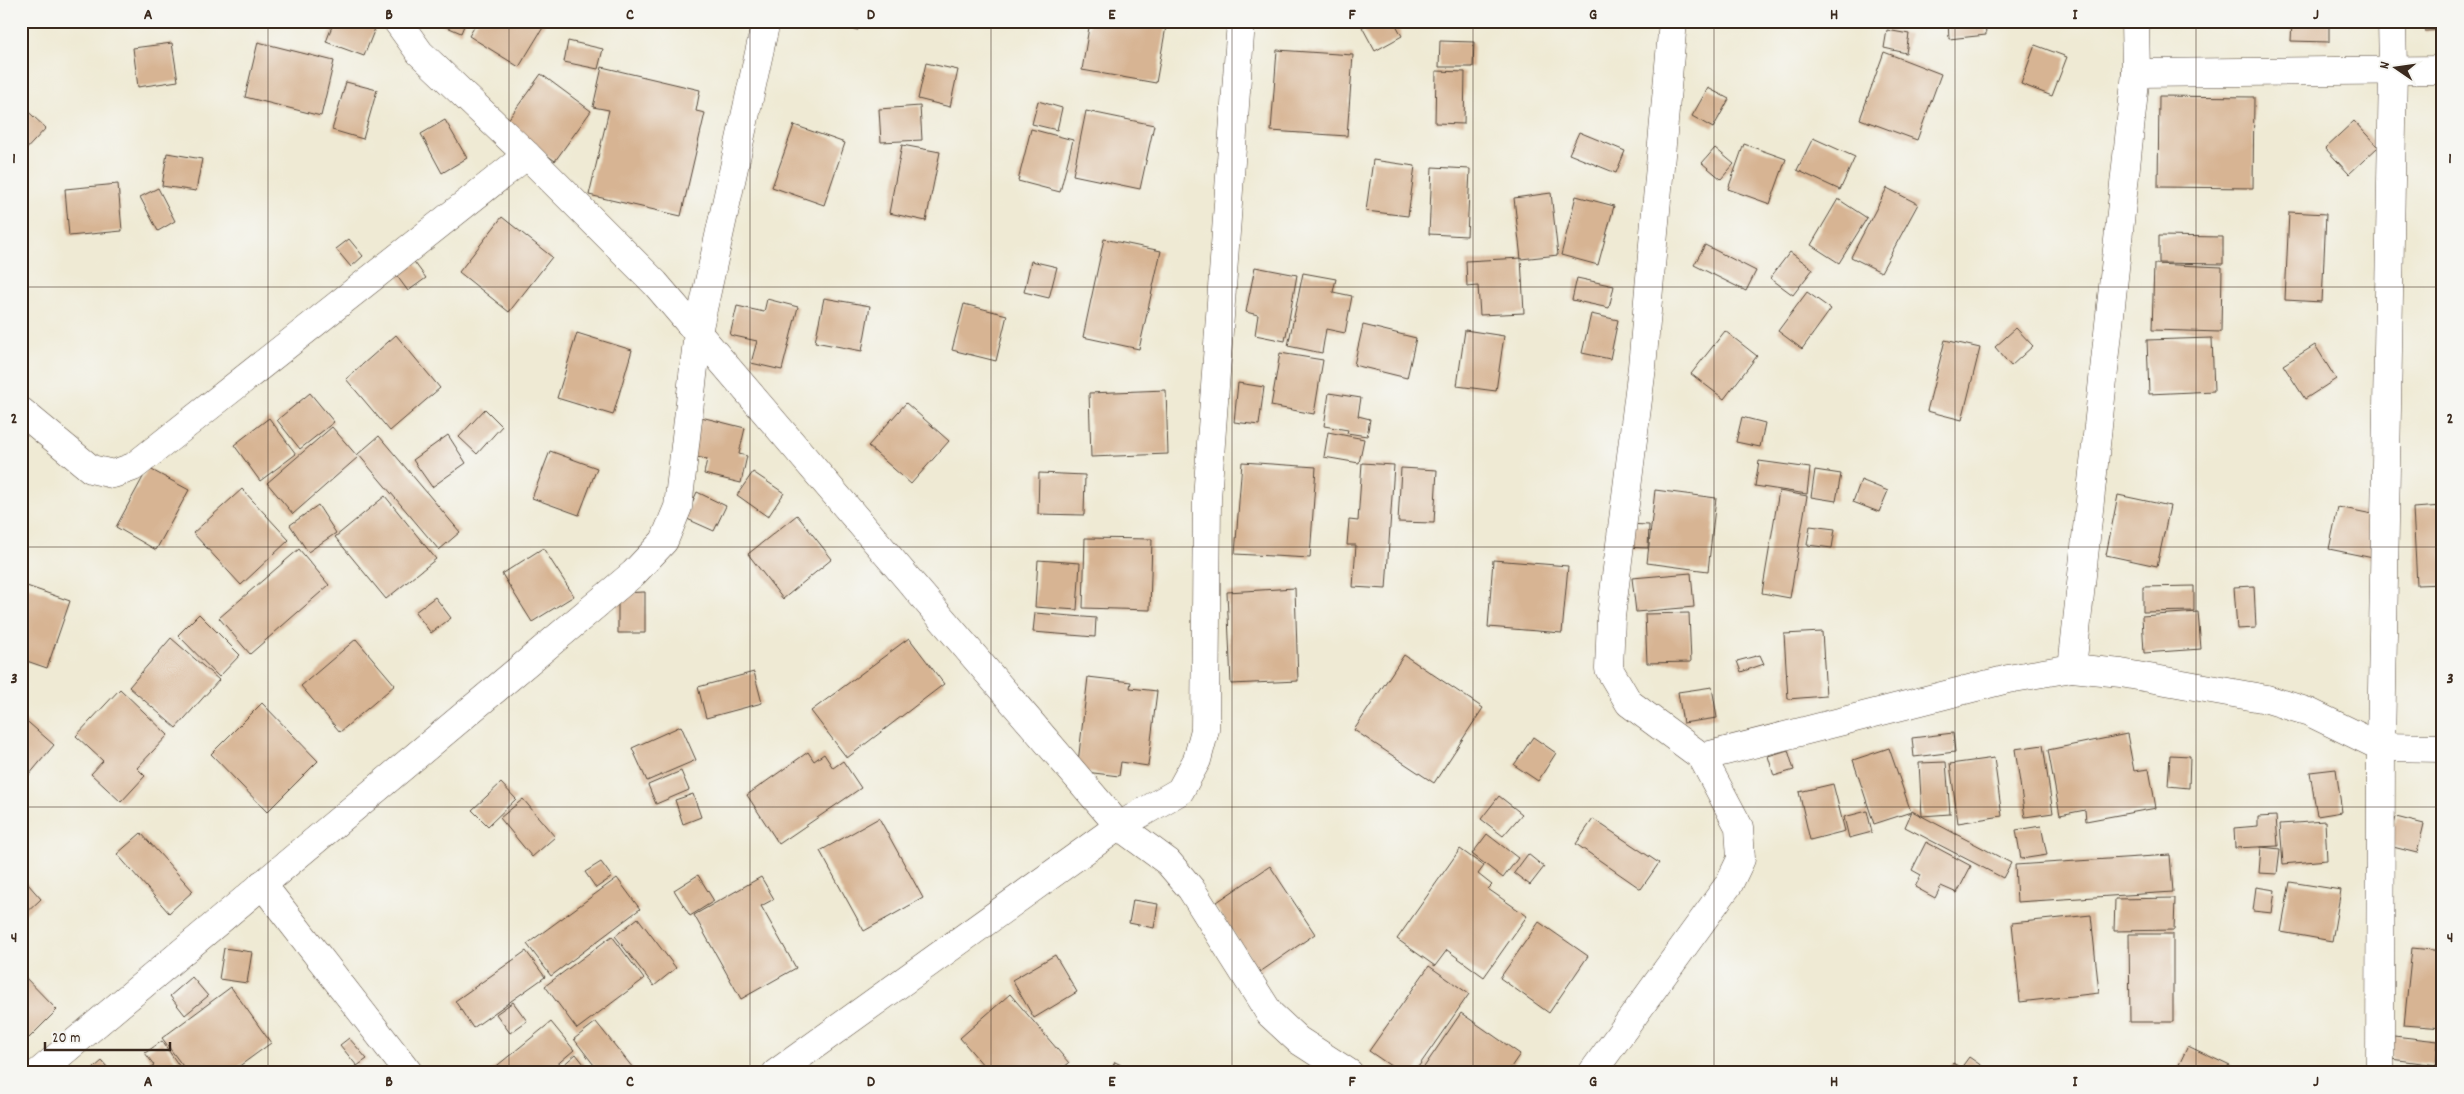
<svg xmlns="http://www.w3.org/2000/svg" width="2464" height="1094" font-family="Dekko,sans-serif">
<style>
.building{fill:#d7b493}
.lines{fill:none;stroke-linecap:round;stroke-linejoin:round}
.minor-casing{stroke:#564739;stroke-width:29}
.minor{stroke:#fff;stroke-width:28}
.grid{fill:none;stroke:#3b2a1e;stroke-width:1;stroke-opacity:0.55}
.neatline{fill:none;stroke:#3b2a1e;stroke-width:2}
.grid-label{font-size:16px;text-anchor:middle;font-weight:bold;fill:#3b2a1e}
</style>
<rect width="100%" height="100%" fill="#f6f6f2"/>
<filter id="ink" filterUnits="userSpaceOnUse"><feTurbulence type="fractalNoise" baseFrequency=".02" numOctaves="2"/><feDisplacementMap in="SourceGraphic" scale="10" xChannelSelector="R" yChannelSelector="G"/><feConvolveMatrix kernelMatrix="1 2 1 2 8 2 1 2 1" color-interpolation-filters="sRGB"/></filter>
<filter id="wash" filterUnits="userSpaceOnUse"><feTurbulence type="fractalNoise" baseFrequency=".0096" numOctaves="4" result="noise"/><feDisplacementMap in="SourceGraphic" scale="20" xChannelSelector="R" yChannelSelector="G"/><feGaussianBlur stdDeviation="1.12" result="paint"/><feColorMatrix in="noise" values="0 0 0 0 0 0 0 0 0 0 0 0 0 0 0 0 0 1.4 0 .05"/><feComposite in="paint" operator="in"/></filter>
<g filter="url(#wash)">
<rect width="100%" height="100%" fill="#efead4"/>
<g id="blocks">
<g class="building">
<path d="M 89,21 L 122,21 L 123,24 L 89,25 Z"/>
<path d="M 334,21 L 378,21 L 364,56 L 326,42 Z"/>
<path d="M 433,21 L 466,21 L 461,33 Z"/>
<path d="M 478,21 L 547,21 L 519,67 L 469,36 Z"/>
<path d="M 829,21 L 860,21 L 858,30 L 828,23 Z"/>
<path d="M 1090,21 L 1167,21 L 1156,83 L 1082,70 Z"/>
<path d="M 1374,21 L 1394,21 L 1402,36 L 1375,51 L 1362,27 Z"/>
<path d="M 1948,21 L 1985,21 L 1986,35 L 1949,39 Z"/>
<path d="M 2292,21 L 2329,21 L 2329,42 L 2291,41 Z"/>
<path d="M 2425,21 L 2443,21 L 2443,30 L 2425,31 Z"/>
<path d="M 1887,30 L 1909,34 L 1906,53 L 1884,48 Z"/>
<path d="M 568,41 L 603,49 L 598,69 L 564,62 Z"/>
<path d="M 1440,41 L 1474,42 L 1473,67 L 1439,67 Z"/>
<path d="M 258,42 L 334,61 L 321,116 L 245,97 Z"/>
<path d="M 172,43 L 178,81 L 138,87 L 133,48 Z"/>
<path d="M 2035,45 L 2067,57 L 2052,96 L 2021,84 Z"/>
<path d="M 1277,50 L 1353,55 L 1347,136 L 1271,131 Z"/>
<path d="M 1884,52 L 1941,74 L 1917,140 L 1860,119 Z"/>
<path d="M 926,63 L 958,70 L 950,107 L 918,99 Z"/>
<path d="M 602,67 L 700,90 L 696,111 L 705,113 L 681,216 L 589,195 L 609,110 L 593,107 Z"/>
<path d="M 1436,71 L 1465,72 L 1464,124 L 1435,123 Z"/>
<path d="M 541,74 L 591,111 L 555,161 L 505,124 Z"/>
<path d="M 346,82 L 377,90 L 363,139 L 332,130 Z"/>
<path d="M 1708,88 L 1729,99 L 1713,128 L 1692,116 Z"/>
<path d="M 2159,96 L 2254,97 L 2253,188 L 2158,187 Z"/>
<path d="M 1038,101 L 1062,108 L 1057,130 L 1032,124 Z"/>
<path d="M 21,105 L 46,128 L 21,155 Z"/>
<path d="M 920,106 L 922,140 L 881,142 L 879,109 Z"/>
<path d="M 1086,111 L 1154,125 L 1140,189 L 1073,175 Z"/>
<path d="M 445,120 L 467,158 L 442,173 L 421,134 Z"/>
<path d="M 2354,121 L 2378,147 L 2349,174 L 2325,148 Z"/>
<path d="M 794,125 L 845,143 L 824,205 L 772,187 Z"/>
<path d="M 1031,129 L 1073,140 L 1060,192 L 1018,181 Z"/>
<path d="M 1579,132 L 1625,151 L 1616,173 L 1569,154 Z"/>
<path d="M 1813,138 L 1855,157 L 1840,190 L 1797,170 Z"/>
<path d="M 1744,144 L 1786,159 L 1770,204 L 1728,189 Z"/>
<path d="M 902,145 L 940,152 L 926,221 L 889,213 Z"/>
<path d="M 1715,148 L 1734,164 L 1721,179 L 1702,163 Z"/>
<path d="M 167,153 L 202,159 L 196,191 L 162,186 Z"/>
<path d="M 1373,160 L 1415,166 L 1408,216 L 1366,211 Z"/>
<path d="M 1432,167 L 1470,169 L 1467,236 L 1429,234 Z"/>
<path d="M 118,184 L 122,231 L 69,236 L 65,189 Z"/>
<path d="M 158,188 L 175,221 L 158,231 L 140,197 Z"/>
<path d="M 1887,188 L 1918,204 L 1881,272 L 1851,257 Z"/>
<path d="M 1551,193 L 1558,255 L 1521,259 L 1514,198 Z"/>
<path d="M 1576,196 L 1614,206 L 1598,265 L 1561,255 Z"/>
<path d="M 1838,199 L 1867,218 L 1839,263 L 1811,245 Z"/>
<path d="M 2289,212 L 2326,214 L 2322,302 L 2285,300 Z"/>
<path d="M 502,217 L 552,257 L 509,312 L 459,272 Z"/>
<path d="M 2159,236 L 2223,237 L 2223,264 L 2159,263 Z"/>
<path d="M 349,239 L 363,256 L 351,267 L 336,249 Z"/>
<path d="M 1104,239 L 1161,251 L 1139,349 L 1083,337 Z"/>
<path d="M 1705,245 L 1756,271 L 1746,291 L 1694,265 Z"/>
<path d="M 1790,252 L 1813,269 L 1793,295 L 1770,278 Z"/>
<path d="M 1521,258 L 1524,313 L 1480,315 L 1478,286 L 1467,287 L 1466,261 Z"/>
<path d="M 412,259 L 426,278 L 408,291 L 394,272 Z"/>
<path d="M 1031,261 L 1057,267 L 1049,298 L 1024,292 Z"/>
<path d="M 2154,264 L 2222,267 L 2221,332 L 2152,330 Z"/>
<path d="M 1255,267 L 1297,275 L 1285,341 L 1255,335 L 1258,315 L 1246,312 Z"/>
<path d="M 1303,273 L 1336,279 L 1333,292 L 1352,296 L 1345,333 L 1326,329 L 1322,353 L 1288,346 Z"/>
<path d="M 1577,278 L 1614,286 L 1609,308 L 1572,300 Z"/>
<path d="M 1807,292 L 1831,309 L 1802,349 L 1778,331 Z"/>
<path d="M 824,298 L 870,306 L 862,351 L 815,342 Z"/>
<path d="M 767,299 L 798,307 L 782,370 L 751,363 L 757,341 L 730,335 L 737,306 L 764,312 Z"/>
<path d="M 964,304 L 1007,315 L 996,361 L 952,350 Z"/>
<path d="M 1591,314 L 1618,320 L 1610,359 L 1582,353 Z"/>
<path d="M 1363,325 L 1416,338 L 1407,378 L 1354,365 Z"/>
<path d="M 2016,328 L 2033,346 L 2011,366 L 1995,347 Z"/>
<path d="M 1465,330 L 1504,336 L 1496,391 L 1457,386 Z"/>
<path d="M 1725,331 L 1757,356 L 1724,399 L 1691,374 Z"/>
<path d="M 577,333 L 632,350 L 613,415 L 557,398 Z"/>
<path d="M 396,335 L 440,388 L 390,431 L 346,379 Z"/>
<path d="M 2212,338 L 2214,391 L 2149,394 L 2147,340 Z"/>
<path d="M 1945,340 L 1980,348 L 1962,420 L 1927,411 Z"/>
<path d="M 2315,345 L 2336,379 L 2305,399 L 2283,365 Z"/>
<path d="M 1280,353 L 1323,360 L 1314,414 L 1271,406 Z"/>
<path d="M 1238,383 L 1264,387 L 1259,425 L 1234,422 Z"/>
<path d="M 1166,390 L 1168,454 L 1091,457 L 1089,393 Z"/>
<path d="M 310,393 L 334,422 L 300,449 L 277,420 Z"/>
<path d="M 1329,393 L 1361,398 L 1358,416 L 1370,419 L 1367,436 L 1347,433 L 1348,430 L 1324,426 Z"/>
<path d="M 906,403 L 949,441 L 911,484 L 868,446 Z"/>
<path d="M 485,409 L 502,426 L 477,454 L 459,437 Z"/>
<path d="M 701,417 L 745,428 L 739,454 L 747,456 L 741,483 L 704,474 L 707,459 L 691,456 Z"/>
<path d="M 1742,417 L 1765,423 L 1760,447 L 1736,442 Z"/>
<path d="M 269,418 L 296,454 L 260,481 L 234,445 Z"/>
<path d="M 332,427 L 358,457 L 293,514 L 267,483 Z"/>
<path d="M 1328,432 L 1364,439 L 1359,463 L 1324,457 Z"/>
<path d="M 448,435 L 466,463 L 432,487 L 413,460 Z"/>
<path d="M 379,436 L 460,532 L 439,550 L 358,454 Z"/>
<path d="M 550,451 L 597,468 L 579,515 L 532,498 Z"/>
<path d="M 1759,461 L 1810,468 L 1807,494 L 1755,486 Z"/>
<path d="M 1242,462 L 1316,467 L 1310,558 L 1235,554 Z"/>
<path d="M 1362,463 L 1394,465 L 1386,589 L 1353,587 L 1356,545 L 1347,545 L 1349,520 L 1358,521 Z"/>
<path d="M 148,468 L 189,490 L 156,550 L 116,527 Z"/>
<path d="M 1401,468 L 1437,470 L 1434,523 L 1398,522 Z"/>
<path d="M 1815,470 L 1841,474 L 1836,501 L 1811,497 Z"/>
<path d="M 753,472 L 784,493 L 768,517 L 737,495 Z"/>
<path d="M 1039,473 L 1085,475 L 1084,515 L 1038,514 Z"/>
<path d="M 1861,480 L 1888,491 L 1879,512 L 1853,502 Z"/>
<path d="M 242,489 L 289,540 L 241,585 L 193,533 Z"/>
<path d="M 1655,490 L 1716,498 L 1708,571 L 1647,563 Z"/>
<path d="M 1779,491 L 1807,496 L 1790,598 L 1762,593 Z"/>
<path d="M 697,492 L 726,506 L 714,531 L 685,518 Z"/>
<path d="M 2118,495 L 2170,506 L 2157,566 L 2106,555 Z"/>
<path d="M 385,496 L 436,559 L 386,599 L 335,537 Z"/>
<path d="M 318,505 L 336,533 L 308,552 L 290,525 Z"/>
<path d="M 2443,506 L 2443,584 L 2417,585 L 2413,508 Z"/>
<path d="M 2338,507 L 2382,516 L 2373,558 L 2329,549 Z"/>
<path d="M 797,515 L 832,559 L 783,599 L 748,554 Z"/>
<path d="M 1624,524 L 1649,525 L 1648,548 L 1623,547 Z"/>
<path d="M 1810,526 L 1835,529 L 1832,548 L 1807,545 Z"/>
<path d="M 1085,538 L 1152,539 L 1150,610 L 1083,608 Z"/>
<path d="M 543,548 L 574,596 L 532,622 L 502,574 Z"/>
<path d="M 299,549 L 329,585 L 250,654 L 219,618 Z"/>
<path d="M 1038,560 L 1080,563 L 1077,610 L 1035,607 Z"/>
<path d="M 1493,560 L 1568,566 L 1562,633 L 1488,627 Z"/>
<path d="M 1691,573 L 1694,607 L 1636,612 L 1632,578 Z"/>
<path d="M 21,584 L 70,601 L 47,668 L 21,659 Z"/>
<path d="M 2194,586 L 2194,611 L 2143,612 L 2143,587 Z"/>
<path d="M 2254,586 L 2256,628 L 2237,629 L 2234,587 Z"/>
<path d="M 1295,588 L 1298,681 L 1231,684 L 1227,592 Z"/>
<path d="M 645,592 L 645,633 L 618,633 L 618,593 Z"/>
<path d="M 435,597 L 451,618 L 431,633 L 415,612 Z"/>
<path d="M 2198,612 L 2201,649 L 2144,653 L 2142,616 Z"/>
<path d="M 1035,613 L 1096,618 L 1095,637 L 1033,632 Z"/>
<path d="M 1689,613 L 1691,662 L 1647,663 L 1645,614 Z"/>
<path d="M 199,614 L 240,655 L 219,677 L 178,635 Z"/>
<path d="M 1822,632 L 1826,696 L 1788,699 L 1784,634 Z"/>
<path d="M 171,638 L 219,680 L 176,728 L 129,687 Z"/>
<path d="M 909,638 L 944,684 L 847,758 L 811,711 Z"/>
<path d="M 356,639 L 395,685 L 340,732 L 301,686 Z"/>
<path d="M 1404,655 L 1483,708 L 1434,783 L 1354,730 Z"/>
<path d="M 1760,655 L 1764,664 L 1741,672 L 1737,661 Z"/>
<path d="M 754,672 L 762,703 L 706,718 L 698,687 Z"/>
<path d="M 1088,677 L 1131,682 L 1130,688 L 1157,691 L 1148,766 L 1121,762 L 1119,776 L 1077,771 Z"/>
<path d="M 1712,687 L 1717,718 L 1683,723 L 1678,692 Z"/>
<path d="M 120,689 L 168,735 L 137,768 L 145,776 L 121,802 L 91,774 L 103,761 L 76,736 Z"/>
<path d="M 262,703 L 318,761 L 267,812 L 211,754 Z"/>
<path d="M 21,716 L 54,745 L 29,775 L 21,769 Z"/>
<path d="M 681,726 L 696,760 L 647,781 L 632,748 Z"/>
<path d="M 1953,733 L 1955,752 L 1914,757 L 1912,738 Z"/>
<path d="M 2127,734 L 2134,771 L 2149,769 L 2156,808 L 2086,821 L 2085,810 L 2060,815 L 2048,750 Z"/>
<path d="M 1533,737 L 1556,753 L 1538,781 L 1514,765 Z"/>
<path d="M 2043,745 L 2053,813 L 2025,817 L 2015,749 Z"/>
<path d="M 1889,748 L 1911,812 L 1874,824 L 1853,760 Z"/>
<path d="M 1788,750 L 1794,770 L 1774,776 L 1768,756 Z"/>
<path d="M 808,752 L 814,761 L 824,754 L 833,768 L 843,761 L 861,788 L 779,844 L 747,795 Z"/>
<path d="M 2170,755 L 2190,756 L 2189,788 L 2168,786 Z"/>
<path d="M 1994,758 L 2002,816 L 1958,823 L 1950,764 Z"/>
<path d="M 1946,762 L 1950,814 L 1922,816 L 1919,763 Z"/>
<path d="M 2336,769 L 2342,812 L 2317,816 L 2310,772 Z"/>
<path d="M 681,771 L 689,790 L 656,804 L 648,785 Z"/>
<path d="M 501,783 L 516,799 L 488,826 L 472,810 Z"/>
<path d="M 1833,784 L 1845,831 L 1810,840 L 1799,792 Z"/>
<path d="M 693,794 L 701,817 L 683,824 L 675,800 Z"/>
<path d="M 1499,796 L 1522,814 L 1503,836 L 1481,819 Z"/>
<path d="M 523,799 L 555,837 L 532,857 L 500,818 Z"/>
<path d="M 1867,811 L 1872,832 L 1849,838 L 1844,817 Z"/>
<path d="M 1912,811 L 2011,863 L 2003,878 L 1905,827 Z"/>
<path d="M 2276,816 L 2278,846 L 2235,848 L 2234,828 L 2258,826 L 2258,817 Z"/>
<path d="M 2396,817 L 2424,824 L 2417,853 L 2389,846 Z"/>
<path d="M 879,818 L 923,898 L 864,931 L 820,851 Z"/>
<path d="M 1593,819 L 1659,863 L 1641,889 L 1576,844 Z"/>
<path d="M 2325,821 L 2327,860 L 2283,864 L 2280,824 Z"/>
<path d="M 2041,826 L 2047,855 L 2021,859 L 2016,830 Z"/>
<path d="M 141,833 L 193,891 L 169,913 L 117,854 Z"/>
<path d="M 1487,834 L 1518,858 L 1503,878 L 1472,854 Z"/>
<path d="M 1926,842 L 1971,866 L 1957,893 L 1941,886 L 1935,898 L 1915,887 L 1921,875 L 1912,870 Z"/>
<path d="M 2261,847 L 2280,849 L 2277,874 L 2259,873 Z"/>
<path d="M 1460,849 L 1484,866 L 1478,874 L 1492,885 L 1488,889 L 1527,916 L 1484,977 L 1447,950 L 1435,966 L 1397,939 Z"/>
<path d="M 1528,854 L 1544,867 L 1530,885 L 1514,873 Z"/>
<path d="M 2170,855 L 2173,892 L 2017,902 L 2015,865 Z"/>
<path d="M 601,862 L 612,877 L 596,888 L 585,872 Z"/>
<path d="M 1270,866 L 1315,934 L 1260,972 L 1214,904 Z"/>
<path d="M 698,875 L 714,901 L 690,916 L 674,890 Z"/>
<path d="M 21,876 L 41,899 L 21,918 Z"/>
<path d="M 761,877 L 774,899 L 761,906 L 796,968 L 741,999 L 694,915 Z"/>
<path d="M 617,878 L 640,909 L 551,976 L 527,944 Z"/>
<path d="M 2290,882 L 2341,890 L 2332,941 L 2281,932 Z"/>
<path d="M 2256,887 L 2275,890 L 2272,913 L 2253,911 Z"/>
<path d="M 2175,898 L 2174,930 L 2114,931 L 2115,899 Z"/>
<path d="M 1133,900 L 1158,904 L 1154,928 L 1129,923 Z"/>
<path d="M 2091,915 L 2099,993 L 2020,1002 L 2012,923 Z"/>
<path d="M 638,918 L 676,968 L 654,986 L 615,936 Z"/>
<path d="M 1539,922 L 1588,956 L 1549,1013 L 1500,978 Z"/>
<path d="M 2129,934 L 2173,934 L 2173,1022 L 2130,1022 Z"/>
<path d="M 612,936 L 644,979 L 577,1029 L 545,986 Z"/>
<path d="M 224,948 L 252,952 L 247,983 L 219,979 Z"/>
<path d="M 2412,948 L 2443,951 L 2443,1028 L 2404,1025 Z"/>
<path d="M 526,951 L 545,977 L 473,1028 L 455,1001 Z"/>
<path d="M 1055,955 L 1077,992 L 1034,1018 L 1012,980 Z"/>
<path d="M 1429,966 L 1469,994 L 1414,1073 L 1401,1073 L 1369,1051 Z"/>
<path d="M 21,973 L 57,1010 L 29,1038 L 21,1030 Z"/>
<path d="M 192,977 L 208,996 L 185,1015 L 170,996 Z"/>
<path d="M 231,987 L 271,1043 L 230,1073 L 188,1073 L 162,1038 Z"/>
<path d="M 1010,994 L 1069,1063 L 1057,1073 L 990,1073 L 960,1038 Z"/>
<path d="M 513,1002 L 527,1021 L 510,1033 L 496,1014 Z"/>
<path d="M 1461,1013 L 1520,1054 L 1507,1073 L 1420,1073 Z"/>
<path d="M 551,1022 L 574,1050 L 547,1073 L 488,1073 Z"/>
<path d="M 596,1022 L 633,1068 L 627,1073 L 600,1073 L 574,1039 Z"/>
<path d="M 2394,1036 L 2438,1041 L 2436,1065 L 2392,1059 Z"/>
<path d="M 349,1038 L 367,1059 L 357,1066 L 340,1045 Z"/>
<path d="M 162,1041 L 184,1073 L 143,1073 L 154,1065 L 145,1053 Z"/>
<path d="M 2188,1046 L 2230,1066 L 2227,1073 L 2175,1073 Z"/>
<path d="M 576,1054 L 591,1073 L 554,1073 Z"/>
<path d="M 1969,1057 L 1992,1073 L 1946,1073 L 1953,1063 L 1961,1068 Z"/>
<path d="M 102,1061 L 112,1073 L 88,1073 Z"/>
<path d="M 1115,1062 L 1137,1073 L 1109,1073 Z"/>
</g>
</g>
</g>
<g filter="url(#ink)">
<use href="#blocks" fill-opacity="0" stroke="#564739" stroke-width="1"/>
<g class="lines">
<g class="minor-casing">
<g id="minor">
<path d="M 397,21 L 420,53 L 527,155 L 655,283 L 1119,826 L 1168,862 L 1191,889 L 1270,1014 L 1298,1040 L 1349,1073"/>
<path d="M 2136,73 L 2443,70"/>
<path d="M 21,411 L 91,469 L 113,474 L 133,467 L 527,155"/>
<path d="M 2072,668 L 2136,73 L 2135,21"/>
<path d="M 1702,757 L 2008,679 L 2072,668 L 2121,673 L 2267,699 L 2309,712 L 2381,747 L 2443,748"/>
<path d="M 262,884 L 409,1073"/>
<path d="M 38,1073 L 634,573 L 664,541 L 678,507 L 698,332 L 766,21"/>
<path d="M 776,1073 L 1119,826 L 1180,791 L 1197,760 L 1205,730 L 1207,499 L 1241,21"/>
<path d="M 1592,1073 L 1729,884 L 1741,859 L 1739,827 L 1702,757 L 1629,703 L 1609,669 L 1611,617 L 1642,367 L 1673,21"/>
<path d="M 2380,1073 L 2381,747 L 2393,69 L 2392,21"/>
</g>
</g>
<use href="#minor" class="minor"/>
</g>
</g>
<path class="grid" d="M 268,21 L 268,1073M 509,21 L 509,1073M 750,21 L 750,1073M 991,21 L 991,1073M 1232,21 L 1232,1073M 1473,21 L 1473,1073M 1714,21 L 1714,1073M 1955,21 L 1955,1073M 2196,21 L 2196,1073M 21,287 L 2443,287M 21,547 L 2443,547M 21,807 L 2443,807"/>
<rect width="2464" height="1094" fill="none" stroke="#f6f6f2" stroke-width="55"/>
<g transform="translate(2396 68) rotate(283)" stroke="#f6f6f2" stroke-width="4" paint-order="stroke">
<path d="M0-4L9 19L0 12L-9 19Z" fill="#3b2a1e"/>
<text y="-8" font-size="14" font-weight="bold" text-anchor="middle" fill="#3b2a1e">N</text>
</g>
<path d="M45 1042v8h125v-8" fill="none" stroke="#3b2a1e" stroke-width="2.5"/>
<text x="52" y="1042" font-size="15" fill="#3b2a1e" stroke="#f6f6f2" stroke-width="4" paint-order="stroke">20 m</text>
<rect x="28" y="28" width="2408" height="1038" class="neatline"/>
<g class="grid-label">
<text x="148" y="19">A</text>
<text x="389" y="19">B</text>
<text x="630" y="19">C</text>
<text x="871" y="19">D</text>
<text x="1112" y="19">E</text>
<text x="1352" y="19">F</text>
<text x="1593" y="19">G</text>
<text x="1834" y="19">H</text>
<text x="2075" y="19">I</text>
<text x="2316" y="19">J</text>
<text x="14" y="163">1</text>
<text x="2450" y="163">1</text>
<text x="14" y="423">2</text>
<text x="2450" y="423">2</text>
<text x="14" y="683">3</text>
<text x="2450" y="683">3</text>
<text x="14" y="942">4</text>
<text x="2450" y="942">4</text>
<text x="148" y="1086">A</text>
<text x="389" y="1086">B</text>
<text x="630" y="1086">C</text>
<text x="871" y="1086">D</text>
<text x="1112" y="1086">E</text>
<text x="1352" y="1086">F</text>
<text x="1593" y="1086">G</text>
<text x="1834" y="1086">H</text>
<text x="2075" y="1086">I</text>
<text x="2316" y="1086">J</text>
</g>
</svg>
